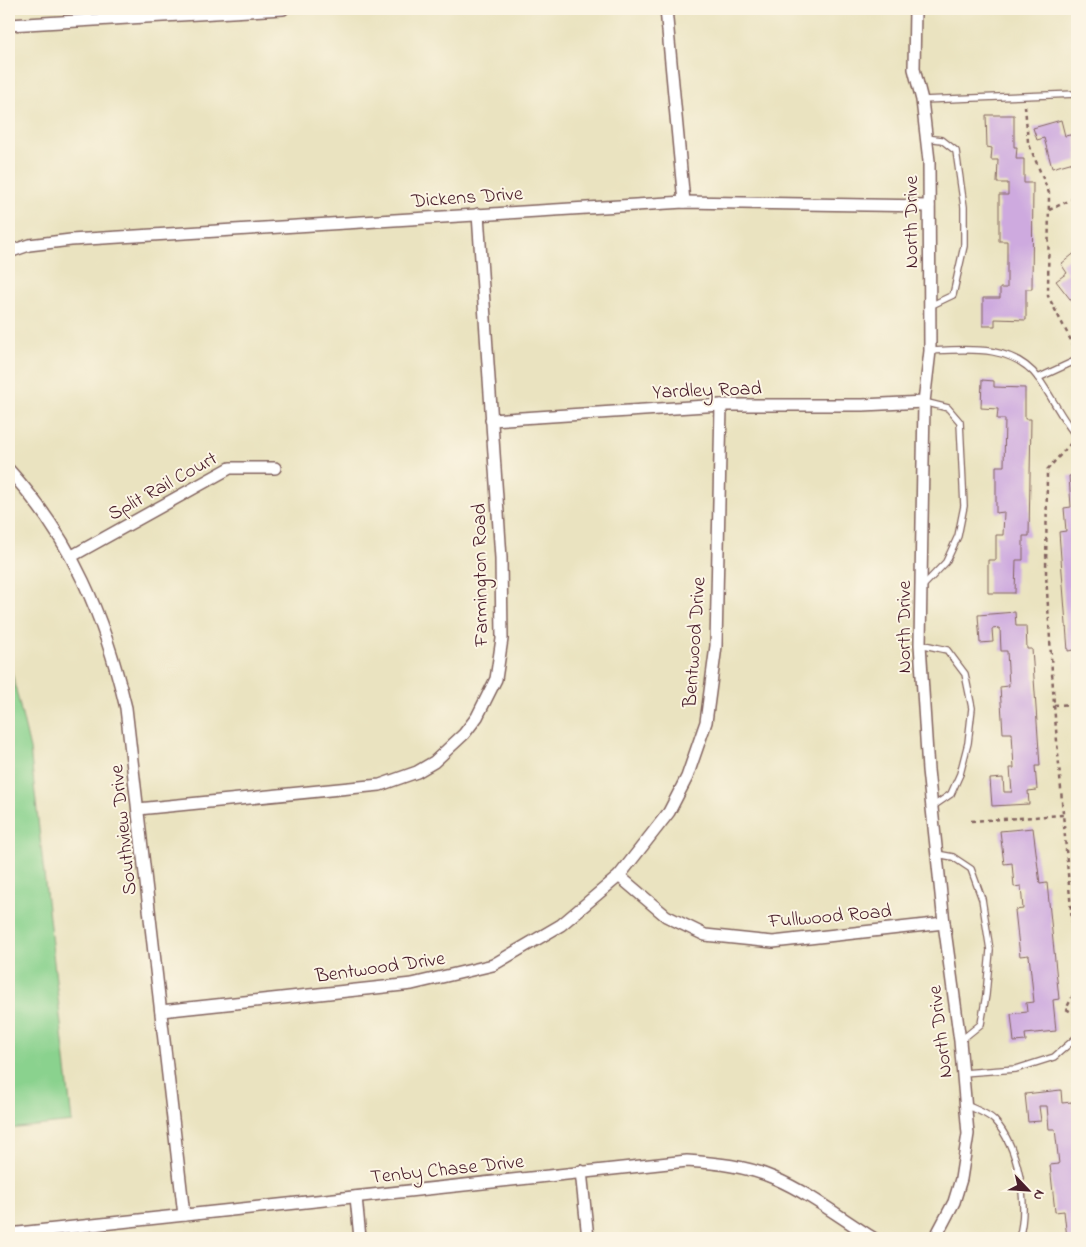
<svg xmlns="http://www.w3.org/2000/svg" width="1086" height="1247" viewBox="0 0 1086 1247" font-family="'Indie Flower',sans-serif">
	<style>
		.green { fill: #8ad28e; stroke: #6a785c }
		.building { fill: #ceaadf }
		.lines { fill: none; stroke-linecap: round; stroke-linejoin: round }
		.lane-casing { stroke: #82645f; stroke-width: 8 }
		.street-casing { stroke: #82645f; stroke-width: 14 }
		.path { stroke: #82645f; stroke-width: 2.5; stroke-dasharray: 4 4; stroke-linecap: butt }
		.lane { stroke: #fff; stroke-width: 5.5 }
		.street { stroke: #fff; stroke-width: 11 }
		.labels { text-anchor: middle; stroke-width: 4; stroke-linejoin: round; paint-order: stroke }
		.street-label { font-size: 20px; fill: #4a1f2b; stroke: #fcf5e5 }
	</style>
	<rect width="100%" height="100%" fill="#fcf5e5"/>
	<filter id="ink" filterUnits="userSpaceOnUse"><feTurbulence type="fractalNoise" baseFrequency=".02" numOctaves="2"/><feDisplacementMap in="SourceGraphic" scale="10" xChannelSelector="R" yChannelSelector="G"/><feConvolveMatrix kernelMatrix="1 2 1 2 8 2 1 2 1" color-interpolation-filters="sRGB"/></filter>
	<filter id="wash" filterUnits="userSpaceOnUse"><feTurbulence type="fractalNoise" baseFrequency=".0096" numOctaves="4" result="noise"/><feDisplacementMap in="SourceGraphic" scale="20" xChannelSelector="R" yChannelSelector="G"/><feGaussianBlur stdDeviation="1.12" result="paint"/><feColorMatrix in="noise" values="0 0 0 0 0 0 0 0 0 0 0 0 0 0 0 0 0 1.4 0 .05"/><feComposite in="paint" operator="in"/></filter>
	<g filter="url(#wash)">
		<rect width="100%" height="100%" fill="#eae3c0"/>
		<path class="green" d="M9,660L30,749L72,1122L9,1129Z"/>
		<g id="blocks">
			<g class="building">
				<path d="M986,115H1014V147H1017L1016,159H1024V183H1033L1032,289H1026V320L995,319V326H983V298H1000V288H1007V241H999V195H1008V183H997L998,160H991L992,148L987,147Z"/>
				<path d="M1061,120L1065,136L1075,134L1077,161L1052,168L1044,138L1037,140L1033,128Z"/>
				<path d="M1077,251V308L1056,281L1067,273L1061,264Z"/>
				<path d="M982,380L994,381V387L1025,388V419H1031L1029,536H1023V560H1016L1015,593H988V560H996V535H1003L1004,512L996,513V466H1004L1005,419H997L998,409L981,408Z"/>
				<path d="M1077,475V674H1076L1074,650L1068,651L1059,532L1066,531L1064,508L1071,507L1069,476Z"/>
				<path d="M1015,612L1016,626H1026L1027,649H1032L1040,766H1035L1037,790L1028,791L1029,804L992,806L990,779L1003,778L1004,792H1012L1010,768H1014L1012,733H1003L1000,687L1009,686L1007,651H1001L1000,628L992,629L993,642L980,643L978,615Z"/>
				<path d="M1033,828L1040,884L1047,883L1059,999L1053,1000L1056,1031L1025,1034L1026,1041L1014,1042L1011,1014L1027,1012L1026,1003L1034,1002L1029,955L1020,956L1015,910L1023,909L1021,886L1014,887L1012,863L1004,864L1000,831Z"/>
				<path d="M1061,1090L1062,1103L1072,1102L1075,1126H1077V1238H1067L1064,1211L1055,1212L1050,1165L1059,1164L1055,1129H1049L1047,1106H1039L1041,1121L1028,1122L1025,1094Z"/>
			</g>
		</g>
	</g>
	<g filter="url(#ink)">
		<use href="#blocks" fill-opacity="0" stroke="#82645f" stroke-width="1"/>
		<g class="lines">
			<defs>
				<g id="lane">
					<path d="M922,100L1077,94"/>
					<path d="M926,138L942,140L956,151L964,207V246L953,295L930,306"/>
					<path d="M930,351C967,349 1014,344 1039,379C1053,399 1062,419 1077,437"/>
					<path d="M1038,378L1077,360"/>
					<path d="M923,586L946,562L958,536L964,506L960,422L948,408L924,402"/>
					<path d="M920,644L947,650L965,674L972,708L968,743L960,774L951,794L932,807"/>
					<path d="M937,854L953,857L971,869L982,899L990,950L986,995L981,1024L960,1041"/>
					<path d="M963,1073L1016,1069L1054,1057L1077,1037"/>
					<path d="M966,1105C974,1109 987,1113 994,1120C1019,1147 1029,1204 1019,1238"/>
				</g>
				<g id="street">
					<path d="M666,9L684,202"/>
					<path d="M915,9L914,69L922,100L929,161L930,351L924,402L920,644L928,770L944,923L960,1041L968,1134L961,1179L954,1202L935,1238"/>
					<path d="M9,25L283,9"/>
					<path d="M9,252L29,245L71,240L684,202L929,206"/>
					<path d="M491,420L721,405H863L924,402"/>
					<path d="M9,470C73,541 104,616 126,708L184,1215"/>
					<path d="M72,556L230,468H275"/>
					<path d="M138,809L380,785L417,772L434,762L464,734L477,717L496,679L502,639L501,558L478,214"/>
					<path d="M619,876L666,916L705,935L773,942L944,923"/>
					<path d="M161,1011L412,984L493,965L561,925L619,876L669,812L687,777L706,722L716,646L721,405"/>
					<path d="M581,1171L588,1238"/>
					<path d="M356,1197L360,1238"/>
					<path d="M9,1234L687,1161C716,1163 747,1166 774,1178C809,1193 841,1218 873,1238"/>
				</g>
			</defs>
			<use href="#lane" class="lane-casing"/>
			<use href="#street" class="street-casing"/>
			<g class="path">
				<path d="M1025,106L1028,142L1049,193L1048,296L1077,352"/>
				<path d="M1049,210L1077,197"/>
				<path d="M1071,443L1047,470L1046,574L1054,705L1077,982"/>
				<path d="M1054,705L1077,704"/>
				<path d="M971,821L1064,815"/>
				<path d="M1077,988L1066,1009L1077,1015"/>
				<path d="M9,1090L12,1082"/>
			</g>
			<use href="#lane" class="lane"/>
			<use href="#street" class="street"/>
		</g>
	</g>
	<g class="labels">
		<g class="street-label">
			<text transform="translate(467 196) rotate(-4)" y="7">Dickens Drive</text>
			<text transform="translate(910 222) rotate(-90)" y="7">North Drive</text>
			<text transform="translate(707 389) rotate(-2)" y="7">Yardley Road</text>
			<text transform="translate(162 485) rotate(-29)" y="7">Split Rail Court</text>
			<text transform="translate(479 575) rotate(-91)" y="7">Farmington Road</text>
			<text transform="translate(903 627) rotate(-90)" y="7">North Drive</text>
			<text transform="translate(693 642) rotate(-86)" y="7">Bentwood Drive</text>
			<text transform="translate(122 830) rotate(-96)" y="7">Southview Drive</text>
			<text transform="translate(830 915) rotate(-5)" y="7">Fullwood Road</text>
			<text transform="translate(380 966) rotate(-8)" y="7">Bentwood Drive</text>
			<text transform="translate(939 1032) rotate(-97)" y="7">North Drive</text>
			<text transform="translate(447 1168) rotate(-6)" y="7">Tenby Chase Drive</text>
		</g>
	</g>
	<rect width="1086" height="1247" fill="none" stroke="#fcf5e5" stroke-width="30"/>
	<g transform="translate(1028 1190) rotate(115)" stroke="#fcf5e5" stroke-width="4" paint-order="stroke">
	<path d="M0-4L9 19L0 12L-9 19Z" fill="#4a1f2b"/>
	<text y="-8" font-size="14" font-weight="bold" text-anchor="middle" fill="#4a1f2b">N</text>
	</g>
</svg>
